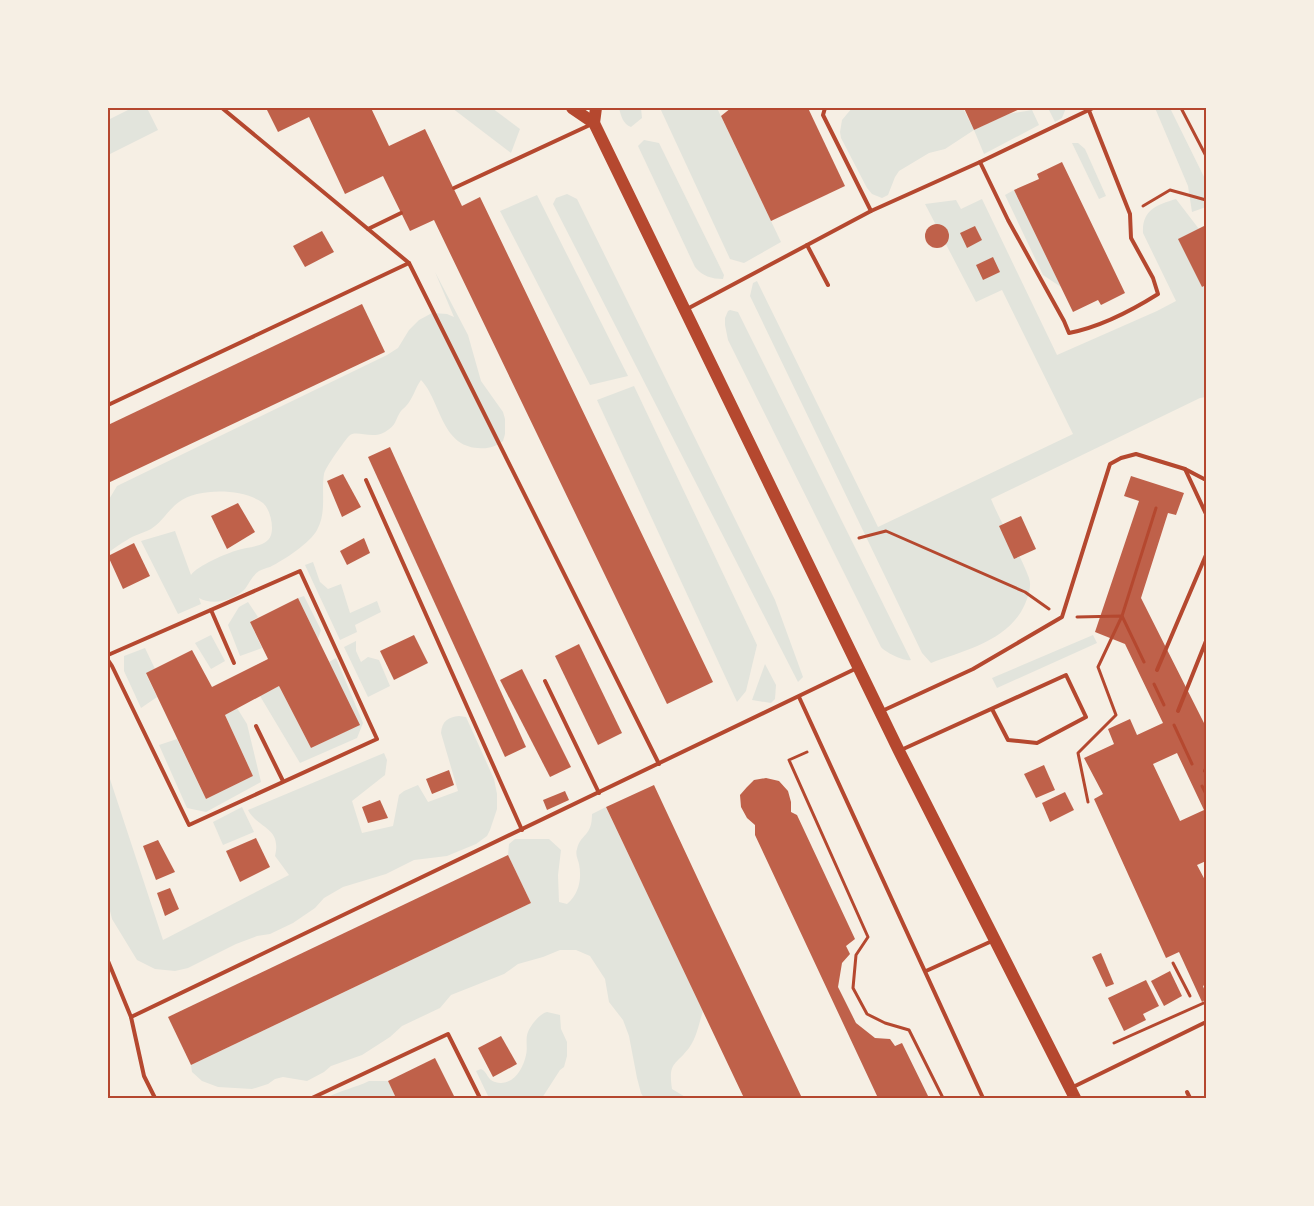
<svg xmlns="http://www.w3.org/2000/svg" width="1314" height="1206" viewBox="0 0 1314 1206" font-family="Rubik,sans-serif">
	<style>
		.green { fill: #e2e4dc }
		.building { fill: #bf614a; fill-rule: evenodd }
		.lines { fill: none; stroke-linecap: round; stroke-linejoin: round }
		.path { stroke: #b5482f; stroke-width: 3 }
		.service { stroke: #b5482f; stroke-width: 4 }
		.primary { stroke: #b5482f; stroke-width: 12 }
		.neatline { fill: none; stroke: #b5482f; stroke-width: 2 }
	</style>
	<rect width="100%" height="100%" fill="#f6efe4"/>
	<g class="green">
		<path d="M132,108H147L158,130L108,155V120Z"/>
		<path d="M452,108H492L520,129L511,153Z"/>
		<path d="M619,108H641L642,118L631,127C623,124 621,116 619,108Z"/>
		<path d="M660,108H717L781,242L744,263L730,259Z"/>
		<path d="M852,108H963L974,130L1008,114L1032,110L1039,125L984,154L974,130L945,149L929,153L899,171L895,177L888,195L882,198L872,194L867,188L841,138L840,132L842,120Z"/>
		<path d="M1048,108H1066L1062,118L1055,122Z"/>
		<path d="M1155,108H1170L1206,181V207L1192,212L1188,186Z"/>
		<path d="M644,140L659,143L724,275L723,279C712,279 702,276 695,267L638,146Z"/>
		<path d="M1072,143H1078L1085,149L1106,196L1099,199Z"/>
		<path d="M1014,190L1061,287L1043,275L1005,195Z"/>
		<path d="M567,194L577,199L775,600L803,677L798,682L553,204L556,198Z"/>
		<path d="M537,195L628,376L590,385L500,211Z"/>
		<path d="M982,199L1057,355L1157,311L1176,301L1143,233C1142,210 1156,205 1176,199L1199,229L1179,239L1202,287L1206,285V397L1200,398L991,499C1002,526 1019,551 1029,578C1032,586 1028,597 1025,604C1009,641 965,650 931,663L922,653L750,296L753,283L757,281L878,527L1073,434L1002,290L976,302L925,204L956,200L961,209Z"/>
		<path d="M435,272L468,335L481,381L503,412L505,419V434L503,441C495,447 488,449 478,448C441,446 441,401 421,380C415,388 413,399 406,406C405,408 402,409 401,411C394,421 398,424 385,432C371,440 356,429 349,436C345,440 325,468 324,474C321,492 327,512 317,530C310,543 284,560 270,567C266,568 263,569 259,571C253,575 249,583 245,589C234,600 213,606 199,598L201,604L178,614L141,541L175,531L191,575C197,566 227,553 238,550C248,547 267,547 271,535C274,526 270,509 263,503C243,488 198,488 179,502C168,510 162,522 151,529C143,533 134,535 127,540C120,544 114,548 108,553V501L117,486L387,355L398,348L409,330L419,320L432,313L447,314L454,317Z"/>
		<path d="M730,310L738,312L911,660C904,662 885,652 881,647L728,340L725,325V318L728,311Z"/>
		<path d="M634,386L757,645L746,691L737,702L597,400Z"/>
		<path d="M313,562L320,582L328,589L341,584L350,613L377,601L381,612L355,625L357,632L340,640L305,565Z"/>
		<path d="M304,596L321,630L318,639L298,598Z"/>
		<path d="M248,602L258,617L250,622L262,648L240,656L228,625L239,607Z"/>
		<path d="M211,635L225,661L211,669L195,643Z"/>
		<path d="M1093,635L1097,643L997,688L992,678Z"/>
		<path d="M356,641V651L361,662L368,657L379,660L390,686L368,697L344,647Z"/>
		<path d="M145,648L155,669L146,674L157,697L141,708L124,671V656Z"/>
		<path d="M336,658L363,723L357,738L300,763L260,696L279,686L311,748L359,725L329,662Z"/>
		<path d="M765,664L776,685L775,699L771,703L752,700Z"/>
		<path d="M237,708L247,724L261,782L206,812L187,808L159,745L177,739L206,799L253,776L225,715Z"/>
		<path d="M459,716L466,717L494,779L497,794V809L490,830L487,836L476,844L447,856L414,860L386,874L343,887L324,898L315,908L293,923L270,934L257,936L236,944L188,968L175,971L155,969L137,960L112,919L109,907L108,773L163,940L289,875L275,856C282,827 258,829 248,810L384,753L387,760L385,775L352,801L362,833L393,826L399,795L404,791L418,785L428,802L458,791L441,733C442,721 448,717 459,716Z"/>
		<path d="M242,807L254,832L223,845L213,822Z"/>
		<path d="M606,807L703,1011C699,1023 697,1037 689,1048C675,1066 668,1062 672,1089L687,1098H644L641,1093L637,1078L629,1036L623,1020L609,1002L605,979L590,956L576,950H560L543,957L518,964L504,974L451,995L440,1008L402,1026L390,1037L362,1055L331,1066L324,1072L307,1081L283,1077L275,1079L268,1084L252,1089L218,1087L202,1081L192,1072L191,1065L531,903L508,855L509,844L515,839H549L561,850L558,875L559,902L567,904C579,894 582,879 579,864C578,859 575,855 577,849C581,833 592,837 592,814Z"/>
		<path d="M547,1012L560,1015L561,1029L567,1042V1056L564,1067L560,1070L542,1098H489L476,1071L481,1069C488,1072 487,1080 495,1082C512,1087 523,1070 526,1055C528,1048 525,1039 528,1032C531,1025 539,1014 547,1012Z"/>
		<path d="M369,1081H388L396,1098H327C340,1090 355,1088 369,1081Z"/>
	</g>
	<g class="building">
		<path d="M266,108H371L389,146L425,129L462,206L480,197L713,682L667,704L434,220L410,231L383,176L345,194L309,117L278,132Z"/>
		<path d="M731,108H808L845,186L771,221L721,116Z"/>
		<path d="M964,108H1022L974,130Z"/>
		<path d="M1062,162L1125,293L1101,305L1098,300L1073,312L1014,190L1039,179L1037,174Z"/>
		<circle cx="937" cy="236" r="12"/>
		<path d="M1206,225V285L1202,287L1178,239Z"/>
		<path d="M975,226L982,240L967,248L960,233Z"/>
		<path d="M322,231L334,252L305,267L293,246Z"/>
		<path d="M993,257L1000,272L983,280L976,265Z"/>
		<path d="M362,304L385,352L108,483V425Z"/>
		<path d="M390,447L526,747L505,757L368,457Z"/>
		<path d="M343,474L361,507L342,517L327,481Z"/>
		<path d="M1131,476L1184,493L1176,515L1168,513L1141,598L1206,727V861L1197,865L1206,882V984L1203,986L1206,994V999L1202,1002L1179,952L1166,958L1094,799L1103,794L1084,758L1114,744L1108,729L1130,719L1137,735L1163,723L1125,644L1095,632L1139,501L1124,496ZM1177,753L1204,810L1180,821L1153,764Z"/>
		<path d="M238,503L255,532L227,549L211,516Z"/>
		<path d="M1021,516L1036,549L1014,559L999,526Z"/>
		<path d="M364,538L370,553L347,565L340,551Z"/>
		<path d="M134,543L150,576L123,589L108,556Z"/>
		<path d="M298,598L360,725L311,748L279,686L225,715L253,776L206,799L146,673L192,650L212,687L268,659L250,622Z"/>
		<path d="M414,635L428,663L394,680L380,651Z"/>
		<path d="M579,644L622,733L598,745L555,656Z"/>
		<path d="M522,669L571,767L550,777L500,680Z"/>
		<path d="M1044,765L1055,790L1036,798L1024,774Z"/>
		<path d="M449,770L454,785L432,794L426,779Z"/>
		<path d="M766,778L779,781L788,791L791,802V812L797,815L855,939L846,946L850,954L842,963L838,987L856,1023L875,1038L890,1039L895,1046L902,1043L929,1098H878L755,835V825L747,818L741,807L740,795L747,787L754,780Z"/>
		<path d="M654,785L711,907L802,1098H744L606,807Z"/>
		<path d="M565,791L569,800L547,810L543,800Z"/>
		<path d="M1065,792L1074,810L1050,822L1042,803Z"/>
		<path d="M380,800L388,818L368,823L362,807Z"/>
		<path d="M256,838L270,867L240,882L226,851Z"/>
		<path d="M158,840L175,872L156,880L143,846Z"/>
		<path d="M508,855L531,903L191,1065L168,1017Z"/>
		<path d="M170,888L179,909L165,916L157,893Z"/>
		<path d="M1101,953L1114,984L1106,987L1092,957Z"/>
		<path d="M1170,971L1182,996L1164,1006L1151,981Z"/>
		<path d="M1146,980L1159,1006L1143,1014L1146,1020L1124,1031L1108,998Z"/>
		<path d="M501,1036L517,1064L493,1077L478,1048Z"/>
		<path d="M435,1058L455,1098H396L388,1081Z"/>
	</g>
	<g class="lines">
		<g class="path">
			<path d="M1181,108L1206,156"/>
			<path d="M1143,206L1170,190L1206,200"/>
			<path d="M859,538L886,531L1025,592L1049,609"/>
			<path d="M1077,617L1122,616L1098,667L1116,715L1078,753L1088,802"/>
			<path d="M1144,662L1122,616L1156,508"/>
			<path d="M1154,684L1164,705"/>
			<path d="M1174,725L1192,764"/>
			<path d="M807,752L789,760L868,937L856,955L853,988L867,1014L885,1023L909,1030L943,1098"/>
			<path d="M1202,786L1206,794"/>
			<path d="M1173,963L1190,996"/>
			<path d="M1114,1043L1206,1002"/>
		</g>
		<g class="service">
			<path d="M222,108L409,263L659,764"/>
			<path d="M825,108L823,115L871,211"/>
			<path d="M980,162L1008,220L1064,321L1069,333C1100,327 1131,311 1158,294L1153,278L1131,238L1130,214L1088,108"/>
			<path d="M454,188L592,124"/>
			<path d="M368,229L401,213"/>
			<path d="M807,245L828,285"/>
			<path d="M687,309L871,211L980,162L1093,108"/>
			<path d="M108,405L409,263"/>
			<path d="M1185,469L1206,514"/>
			<path d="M366,480L522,830"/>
			<path d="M211,610L234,663"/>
			<path d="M108,655L300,571L377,739L189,825L112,666L108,660"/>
			<path d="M1157,670L1206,555"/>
			<path d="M545,681L599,793"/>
			<path d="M799,697L983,1098"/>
			<path d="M882,711L973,669L1062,617L1110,464L1121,458L1136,454L1185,469L1206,480"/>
			<path d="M1178,711L1206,641"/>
			<path d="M256,726L283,781"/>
			<path d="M901,750C956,725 1011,700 1066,675L1086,717L1037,743L1008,740L992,709"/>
			<path d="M1205,771L1206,769"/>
			<path d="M108,961L131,1017L144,1076L155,1098"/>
			<path d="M926,971L992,941"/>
			<path d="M131,1017L857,668"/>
			<path d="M1071,1088L1206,1022"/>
			<path d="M1187,1092L1190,1098"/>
			<path d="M312,1098L448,1034L480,1098"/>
		</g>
		<g class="primary">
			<path d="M572,108L594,123L899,751L1075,1098"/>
			<path d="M594,123L596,108"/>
		</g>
	</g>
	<rect width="1314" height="1206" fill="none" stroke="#f6efe4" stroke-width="218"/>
	<rect x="109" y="109" width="1096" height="988" class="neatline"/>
</svg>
